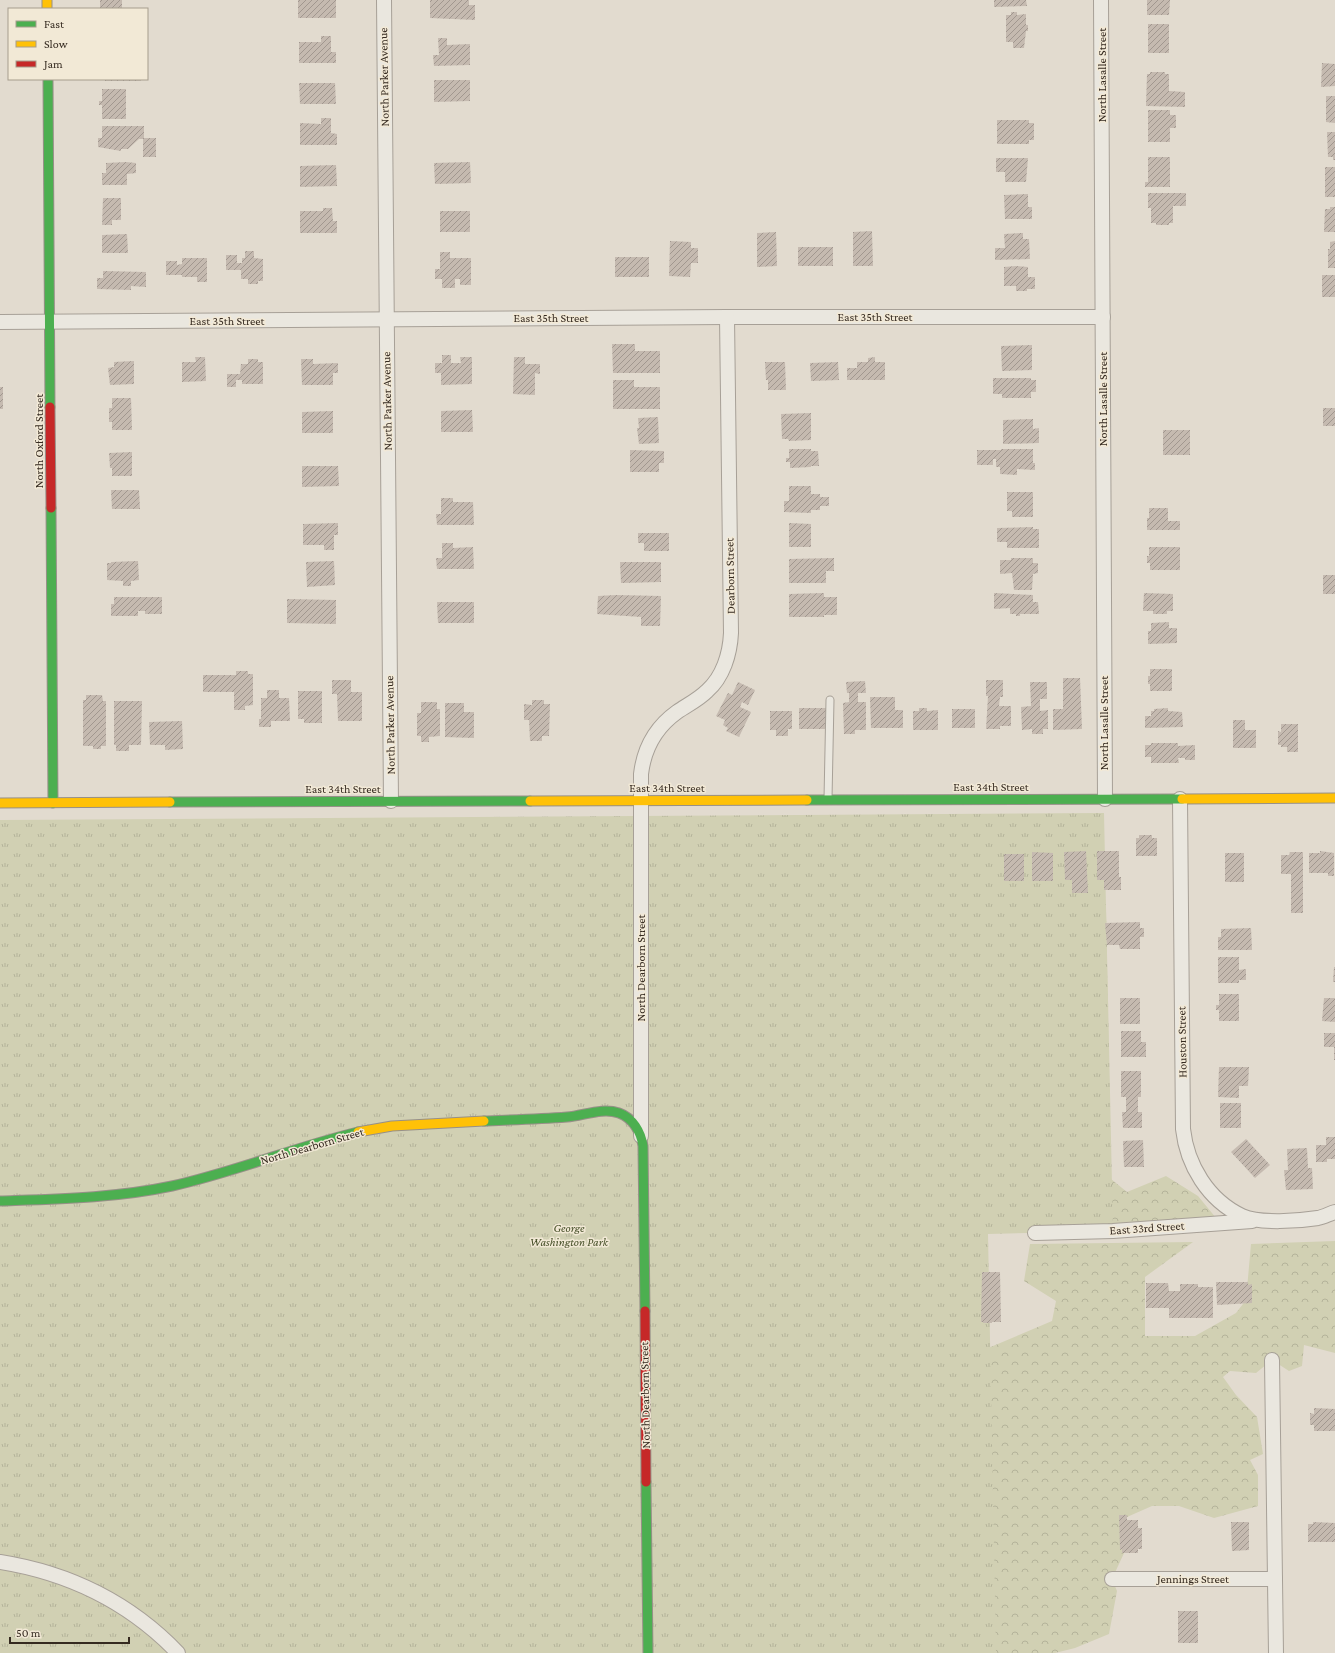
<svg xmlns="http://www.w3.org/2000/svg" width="1335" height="1653" viewBox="0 0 1335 1653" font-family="'Crimson Pro',serif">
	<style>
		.forest { fill: url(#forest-crowns) }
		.park { fill: url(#park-tufts) }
		.building { fill: url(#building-hatch) }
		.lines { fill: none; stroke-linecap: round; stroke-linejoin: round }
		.lane-casing { stroke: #a7a097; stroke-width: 9 }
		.street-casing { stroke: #a7a097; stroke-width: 16 }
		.fast-casing { stroke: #979088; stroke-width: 11 }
		.slow-casing { stroke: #979088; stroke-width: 11 }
		.jam-casing { stroke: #979088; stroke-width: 11 }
		.lane { stroke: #eae7df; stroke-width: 7 }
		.street { stroke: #eae7df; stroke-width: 14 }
		.fast { stroke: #4caf50; stroke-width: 9 }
		.slow { stroke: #ffc107; stroke-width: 9 }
		.jam { stroke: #c62828; stroke-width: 9 }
		.labels { text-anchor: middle; stroke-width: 3; stroke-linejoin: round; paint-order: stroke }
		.street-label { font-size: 12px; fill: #352a20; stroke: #f2e9d6 }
		.park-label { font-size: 12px; font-style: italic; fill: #475029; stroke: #f2e9d6 }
	</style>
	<defs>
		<pattern id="forest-crowns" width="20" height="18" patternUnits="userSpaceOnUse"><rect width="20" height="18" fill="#d1d0b3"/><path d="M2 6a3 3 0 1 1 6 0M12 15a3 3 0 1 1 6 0" fill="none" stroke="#b4b39a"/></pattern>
		<pattern id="park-tufts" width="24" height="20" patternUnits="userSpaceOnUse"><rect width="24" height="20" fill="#d1d0b3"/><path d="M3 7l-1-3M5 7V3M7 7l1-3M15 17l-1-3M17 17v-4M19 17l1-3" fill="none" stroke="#b4b39a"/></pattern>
		<pattern id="building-hatch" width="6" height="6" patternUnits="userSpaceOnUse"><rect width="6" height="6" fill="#c5bab0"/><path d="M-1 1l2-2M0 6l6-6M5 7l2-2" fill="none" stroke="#a1978f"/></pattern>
	</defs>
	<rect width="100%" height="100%" fill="#e2dbcf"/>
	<path class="forest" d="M1106,910L1111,1179L1127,1192L1166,1176L1198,1196L1221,1224L983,1229L974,1354L1052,1321L1056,1301L1024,1281L1030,1244L1193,1242L1145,1277V1336H1195L1236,1313L1246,1300L1251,1244L1335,1241V1353L1304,1345L1302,1366L1289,1371L1272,1360L1256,1373L1230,1371L1223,1377L1236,1395L1257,1417L1263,1454L1250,1460L1258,1475V1506L1214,1518L1179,1506H1152L1127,1517L1125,1551L1112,1579L1117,1591L1109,1634L1075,1648L1055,1653H935L650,919Z"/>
	<path class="park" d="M1104,813L1113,1231L988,1234L996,1653H0V820Z"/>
	<g class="building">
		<rect x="100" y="0" width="22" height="9"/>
		<rect x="298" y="0" width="38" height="18"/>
		<path d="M430,0H469V5H475V20L430,18Z"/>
		<path d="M994,0H1026L1027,6L994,7Z"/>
		<path d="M1147,0H1170L1169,15H1147Z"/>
		<path d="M1011,12H1017V15L1026,14V25H1028V31H1026L1024,48H1013V42H1006V15H1011Z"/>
		<rect x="1148" y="24" width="21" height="29"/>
		<path d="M321,36H331V52H336V63H299V42H321Z"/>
		<path d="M438,38H447V45L470,44V65L434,66L433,55H439Z"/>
		<path d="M1322,63L1335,64V86L1321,87Z"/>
		<path d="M1150,72H1165V74H1169V91L1185,92V107L1146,106L1147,74H1150Z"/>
		<rect x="105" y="79" width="36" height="2"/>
		<path d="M434,80H470V101L434,102Z"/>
		<path d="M299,83H335L336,104H300Z"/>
		<path d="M102,89H126V119H102V105H99V101H102Z"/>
		<path d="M1326,96H1335V123L1326,122Z"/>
		<path d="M1148,110H1170V115H1176V128H1170V142H1148Z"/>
		<path d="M321,118H331V133L337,134V145H300V123L321,124Z"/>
		<path d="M997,120H1029V123H1034V140H1029V144H997Z"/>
		<path d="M102,126H144V138H156V157H143V139H139L128,149H121V151L98,147V138H102Z"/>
		<path d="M1327,132H1335V160H1333V157H1328Z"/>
		<path d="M1148,157H1170V187H1145V182H1148Z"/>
		<path d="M996,158H1028L1026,182H1005V172H996Z"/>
		<path d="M126,162L136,163V173L127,174V185H102V173H106V163Z"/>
		<path d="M470,162L471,183L435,184L434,163Z"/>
		<path d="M336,165L337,186L300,187V166Z"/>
		<rect x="1325" y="167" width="10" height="30"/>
		<path d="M1148,193H1186V206H1173V223H1169V225H1156V223H1151V208H1148Z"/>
		<path d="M1028,194V207H1032V219H1005L1004,195Z"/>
		<path d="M103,198H121V220H112V225H102Z"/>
		<path d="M1330,207H1335V232H1324L1325,209H1330Z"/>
		<path d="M323,208H332L333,221H337V233H300V211H323Z"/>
		<rect x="440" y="211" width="30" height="21"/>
		<path d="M872,231L873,266H853V232Z"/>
		<path d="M776,232L777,266L757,267V233Z"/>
		<path d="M1023,233V239H1029L1030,259L995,260V248H1005L1004,234Z"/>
		<path d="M127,234L128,253H102V235Z"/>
		<path d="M670,241L691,242V248H698V263H691L690,277L669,276Z"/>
		<path d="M1335,241V268H1328V249H1330V242Z"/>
		<rect x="798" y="247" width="35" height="19"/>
		<path d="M245,251H254V258L263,259V281H258V284H248V279H241V270H226V255H237V263H242V258H245Z"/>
		<path d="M440,252H450V258H471V285H460V279H455V288H442V279H435V269H440Z"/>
		<rect x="615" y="257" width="34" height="20"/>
		<path d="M182,258H207V282H197V277H182V275H166V261H177V265L182,264Z"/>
		<path d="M1016,266L1028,267V277H1035V289H1027V291H1016V286H1004V267Z"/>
		<path d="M103,271L146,272V287L131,286V290L97,289V278H103Z"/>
		<rect x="1322" y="275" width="13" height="22"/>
		<path d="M612,344H635V351H660V373H613Z"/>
		<path d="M1032,345V370L1002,371L1001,346Z"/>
		<path d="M442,355H451V363H461L460,357H472V384L441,385V373H435V363H442Z"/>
		<path d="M195,357H205L206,381L182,382V362H196Z"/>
		<path d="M514,357H525V364H540V374L535,373V395L513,394Z"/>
		<path d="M875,357V362H885V380H847V368H857V362H868V358Z"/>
		<path d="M248,359H258V362H263V384H242V380H236V387H227V374H240L241,364H248Z"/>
		<path d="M301,359H313V364L338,363V373H333V385H302Z"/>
		<path d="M134,361V384L110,385L108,368L114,367V362Z"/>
		<path d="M765,362H785L786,390H768V380H766Z"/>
		<path d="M838,362L839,380L811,381L810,363Z"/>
		<path d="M993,378H1031V380H1036V392H1031V398H1002V394H993Z"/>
		<path d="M613,380H634V387H660V409H613Z"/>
		<rect x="0" y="387" width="3" height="22"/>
		<path d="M112,398H131L132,430H112V422H109V408H112Z"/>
		<rect x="1323" y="408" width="12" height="18"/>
		<path d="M472,410L473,432H441V411Z"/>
		<path d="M333,411V433H302V412Z"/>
		<path d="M811,413V440L789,441L788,439H782L781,414Z"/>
		<path d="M658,417L659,443L639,444L637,428H639L638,418Z"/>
		<path d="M1033,419V429L1039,428V443L1003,444V420Z"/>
		<rect x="1163" y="430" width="27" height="25"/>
		<path d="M789,449H811V451H818L819,466H811V467L790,468V462H786V458H789Z"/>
		<path d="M1001,449H1033V463H1035V470L1017,469V475L1000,474V467H996V459H993V465H977V450H1001Z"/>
		<path d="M630,450L664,451V463H659V472H630Z"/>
		<path d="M132,452V476H112V468H110L109,453Z"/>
		<path d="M302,466H338L339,486L302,487Z"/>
		<path d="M789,486H811V494H820V497H829V506H820V510H811V513L784,512V501H789Z"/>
		<path d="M111,490H139L140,509H112Z"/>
		<path d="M1007,492H1033V517H1012V511H1007Z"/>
		<path d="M441,498H453V502H473L474,525H437L436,514H441Z"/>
		<path d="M1149,508H1168V521H1180V530H1147V518H1149Z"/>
		<path d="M338,523V535H334V550H324V545H303V524Z"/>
		<path d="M789,523L811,524V547H789Z"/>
		<path d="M1033,527V529H1039V548H1007V542H997V528Z"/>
		<path d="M638,533H669V551H644V543H638Z"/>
		<path d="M442,543H453V548L473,547L474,569H437L436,558H442Z"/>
		<path d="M1149,547H1180V570H1150V563H1147V556H1149Z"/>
		<path d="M834,558V571H826V583H789V559Z"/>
		<path d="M1011,558H1033V563H1038V573L1033,574L1032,590H1014L1012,573L1000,574V560H1011Z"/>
		<path d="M138,561L139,580L131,581V586H123V581L107,580V563H111V562Z"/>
		<path d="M334,561L335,585L307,587L306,562Z"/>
		<path d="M620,562H661V582L621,583Z"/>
		<rect x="1323" y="575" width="12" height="19"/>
		<path d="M824,593V597H837V615H824V617H789V594Z"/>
		<path d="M994,593L1033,595V602H1038L1039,614H1020V616H1016V614H1010V608L994,609Z"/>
		<path d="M1144,593L1173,594V611H1167V614H1153V611H1143Z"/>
		<path d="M616,595L661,596L660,626H641V617L597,614L598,596Z"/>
		<path d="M114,597H162V614H145V611H138V616H111V604H114Z"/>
		<path d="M287,599L336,600V624L287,623Z"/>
		<path d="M437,602H474V623H438Z"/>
		<path d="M1169,622V628H1177V643L1148,644V631H1151V623Z"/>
		<path d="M1150,669H1172V691H1150V684H1148V676H1150Z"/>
		<path d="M236,671H248V674H253V705L245,706V710H234V692H203V675H236Z"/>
		<path d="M1063,678H1080L1082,729L1053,730V709H1063Z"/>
		<path d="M332,680H351V692H362V721H338L337,694H332Z"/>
		<path d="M986,680H1003V697H1000L999,706H1011V726H1000V729H986L988,696H986Z"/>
		<path d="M865,681L866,693H858V702H866V730H855V734H844L843,703L849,702V693H847L846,682Z"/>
		<path d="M738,682L755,690L748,705L742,702L740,707L751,712L739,737L726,731L728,728L723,725L725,720L716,716L728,693L732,695Z"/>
		<path d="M1030,682H1047V699H1040V711L1048,710V729H1043V734H1032V729L1022,730L1021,707L1031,706Z"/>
		<path d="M267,690H279V698H289L290,721H271V727H259V719H261V698H267Z"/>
		<path d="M298,691H322V723H304V719H298Z"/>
		<path d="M86,695H102L103,701H106V746H101V749H93V746H83V700H86Z"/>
		<path d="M870,697H895V710H903V728H871Z"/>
		<path d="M532,700H544V704H550L549,736H542V741H530L529,720H524V704L532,705Z"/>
		<path d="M114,701H142L141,745H129V751H116V745H114Z"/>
		<path d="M421,702H437V709H440V736L429,737V742H421V736H417V713H421Z"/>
		<path d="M445,703H464V712H474V738L445,737Z"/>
		<rect x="799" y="708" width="27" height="21"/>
		<path d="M919,708H927V711L938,710V730H913V711H919Z"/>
		<path d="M1168,708V711L1182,712L1183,727L1145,728V716H1151V711H1154V709Z"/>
		<rect x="952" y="709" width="23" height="19"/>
		<path d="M770,711H792V729H788V736H776V730H770Z"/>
		<path d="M1233,720H1245V730H1256V748H1233Z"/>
		<path d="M182,721L183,749L165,750V745H150L149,722Z"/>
		<path d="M1281,724H1298V752H1287V747H1281V745H1278V731L1281,732Z"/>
		<path d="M1151,743H1178V746L1195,745V760H1185V758H1178L1179,763H1151V757H1145V745H1151Z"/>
		<path d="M1139,835H1152V838H1157V856H1136V838H1139Z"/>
		<path d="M1086,851L1088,893H1072V880H1065L1064,852Z"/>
		<path d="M1097,851H1119V877H1121V890H1104V880H1097Z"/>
		<path d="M1320,851L1334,853V876H1328V873H1309V853H1320Z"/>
		<path d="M1032,852L1053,853V881H1032Z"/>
		<path d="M1290,852H1303V913H1291V874H1281V855H1289Z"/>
		<rect x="1225" y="853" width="19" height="29"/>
		<rect x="1004" y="854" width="20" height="27"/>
		<path d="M1140,922V928H1144V937H1140V949H1120L1119,945H1107L1105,923Z"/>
		<path d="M1251,928L1252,950H1218V937H1221V929Z"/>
		<path d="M1218,957H1239V970L1246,969V980H1239V983H1218Z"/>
		<path d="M1334,967H1335V982H1333Z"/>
		<path d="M1219,994H1239V1021H1219V1010H1216V1005H1219Z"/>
		<rect x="1120" y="998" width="20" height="26"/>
		<path d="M1324,998H1335V1022L1322,1021Z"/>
		<path d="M1121,1031H1141V1042H1146V1057H1121Z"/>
		<path d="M1324,1033H1335V1060H1334V1047H1324Z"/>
		<path d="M1219,1067H1249L1248,1086H1239V1098L1218,1097Z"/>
		<path d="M1121,1071H1141V1097H1138V1112H1142V1128H1123L1122,1112H1126V1097H1121Z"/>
		<rect x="1220" y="1103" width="21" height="25"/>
		<path d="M1326,1137H1335V1159H1327V1162H1316V1145H1326Z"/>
		<path d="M1246,1139L1270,1165L1255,1178L1231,1152Z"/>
		<path d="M1143,1140L1144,1167H1124L1123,1141Z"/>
		<path d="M1307,1148L1308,1168H1312L1313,1189L1286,1190L1284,1170H1288L1287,1149Z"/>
		<path d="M982,1272H1000L1001,1322H992V1323H983V1322H981Z"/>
		<path d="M1216,1282H1248V1285L1252,1284V1303L1217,1305Z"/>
		<path d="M1146,1283H1168L1169,1291H1180V1284H1198V1287H1213V1318H1169V1308H1146Z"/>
		<path d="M1314,1408L1335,1409V1431H1314V1425H1310V1413L1314,1414Z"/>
		<path d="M1119,1515H1127V1520H1138V1528H1142V1549H1138V1553H1122V1549L1120,1550Z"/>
		<path d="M1231,1522H1249V1550L1232,1551Z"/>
		<path d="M1313,1522L1335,1523V1542H1308V1524H1313Z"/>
		<rect x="1178" y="1611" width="20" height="32"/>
	</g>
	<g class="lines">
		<defs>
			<path id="lane" d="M828,799L830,700"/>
			<g id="street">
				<path d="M384,0L391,801"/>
				<path d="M1101,0L1105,799"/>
				<path d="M0,322L727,317H1103"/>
				<path d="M1180,799L1183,1129C1187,1165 1208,1200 1242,1216C1260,1224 1299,1221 1318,1218C1323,1217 1329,1214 1335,1212"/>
				<path d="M641,1136V774C644,749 656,727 677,712C687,705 698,700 707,691C723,677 730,654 731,633L727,317"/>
				<path d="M1035,1233L1113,1231L1252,1221"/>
				<path d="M1272,1360L1276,1653"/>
				<path d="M0,1562C69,1573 129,1602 178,1653"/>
				<path d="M1112,1579H1275"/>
			</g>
			<g id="fast">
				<path d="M48,79L50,407"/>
				<path d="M51,508L53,803"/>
				<path d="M807,800L1182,799"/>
				<path d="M170,802L530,801"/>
				<path d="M484,1121C511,1120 539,1119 567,1117C583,1116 602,1107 619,1113C633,1118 641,1132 643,1146L645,1311"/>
				<path d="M0,1201C57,1199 116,1198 172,1186C235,1172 295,1147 358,1132"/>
				<path d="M646,1482L648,1653"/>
			</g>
			<g id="slow">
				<path d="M47,0V9"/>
				<path d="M1182,799L1335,798"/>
				<path d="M530,801L807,800"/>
				<path d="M0,803L170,802"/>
				<path d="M358,1132L392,1126L484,1121"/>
			</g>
			<g id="jam">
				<path d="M50,407L51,508"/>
				<path d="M645,1311L646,1482"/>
			</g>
		</defs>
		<use href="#lane" class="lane-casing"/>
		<use href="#street" class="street-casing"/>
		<use href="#fast" class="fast-casing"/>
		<use href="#slow" class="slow-casing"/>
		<use href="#jam" class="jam-casing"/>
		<use href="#lane" class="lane"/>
		<use href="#street" class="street"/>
		<use href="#fast" class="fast"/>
		<use href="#slow" class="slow"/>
		<use href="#jam" class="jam"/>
	</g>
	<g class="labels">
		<g class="street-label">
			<text transform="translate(1102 75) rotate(-90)" y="4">North Lasalle Street</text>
			<text transform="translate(384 77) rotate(-91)" y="4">North Parker Avenue</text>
			<text x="875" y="321">East 35th Street</text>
			<text x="551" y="322">East 35th Street</text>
			<text x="227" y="325">East 35th Street</text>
			<text transform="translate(1103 399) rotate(-90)" y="4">North Lasalle Street</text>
			<text transform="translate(387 401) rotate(-91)" y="4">North Parker Avenue</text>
			<text transform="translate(39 441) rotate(-90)" y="4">North Oxford Street</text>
			<text transform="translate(730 576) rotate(-91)" y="4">Dearborn Street</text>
			<text transform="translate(1104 723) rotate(-90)" y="4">North Lasalle Street</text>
			<text transform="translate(390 725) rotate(-91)" y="4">North Parker Avenue</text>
			<text x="991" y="791">East 34th Street</text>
			<text x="667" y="792">East 34th Street</text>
			<text x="343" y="793">East 34th Street</text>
			<text transform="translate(641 968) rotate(-90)" y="4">North Dearborn Street</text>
			<text transform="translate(1182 1042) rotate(-91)" y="4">Houston Street</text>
			<text transform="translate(312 1146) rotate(-16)" y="4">North Dearborn Street</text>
			<text transform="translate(1147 1228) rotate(-4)" y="4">East 33rd Street</text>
			<text transform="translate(645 1395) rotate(-91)" y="4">North Dearborn Street</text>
			<text x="1193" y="1583">Jennings Street</text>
		</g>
		<g class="park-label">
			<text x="569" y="1232">George<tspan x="569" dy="14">Washington Park</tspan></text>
		</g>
	</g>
	<rect x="8" y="8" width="140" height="72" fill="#f2e9d6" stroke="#a69d8d"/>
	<rect x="16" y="21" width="20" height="6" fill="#4caf50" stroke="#a69d8d"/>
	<text x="44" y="28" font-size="12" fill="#352a20">Fast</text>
	<rect x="16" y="41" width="20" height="6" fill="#ffc107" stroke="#a69d8d"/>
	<text x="44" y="48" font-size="12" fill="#352a20">Slow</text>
	<rect x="16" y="61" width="20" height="6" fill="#c62828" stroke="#a69d8d"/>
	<text x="44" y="68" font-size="12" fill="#352a20">Jam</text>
	<path d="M10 1637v6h119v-6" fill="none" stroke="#352a20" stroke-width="2"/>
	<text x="16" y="1637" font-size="12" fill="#352a20" stroke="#f2e9d6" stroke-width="3" paint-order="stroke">50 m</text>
</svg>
